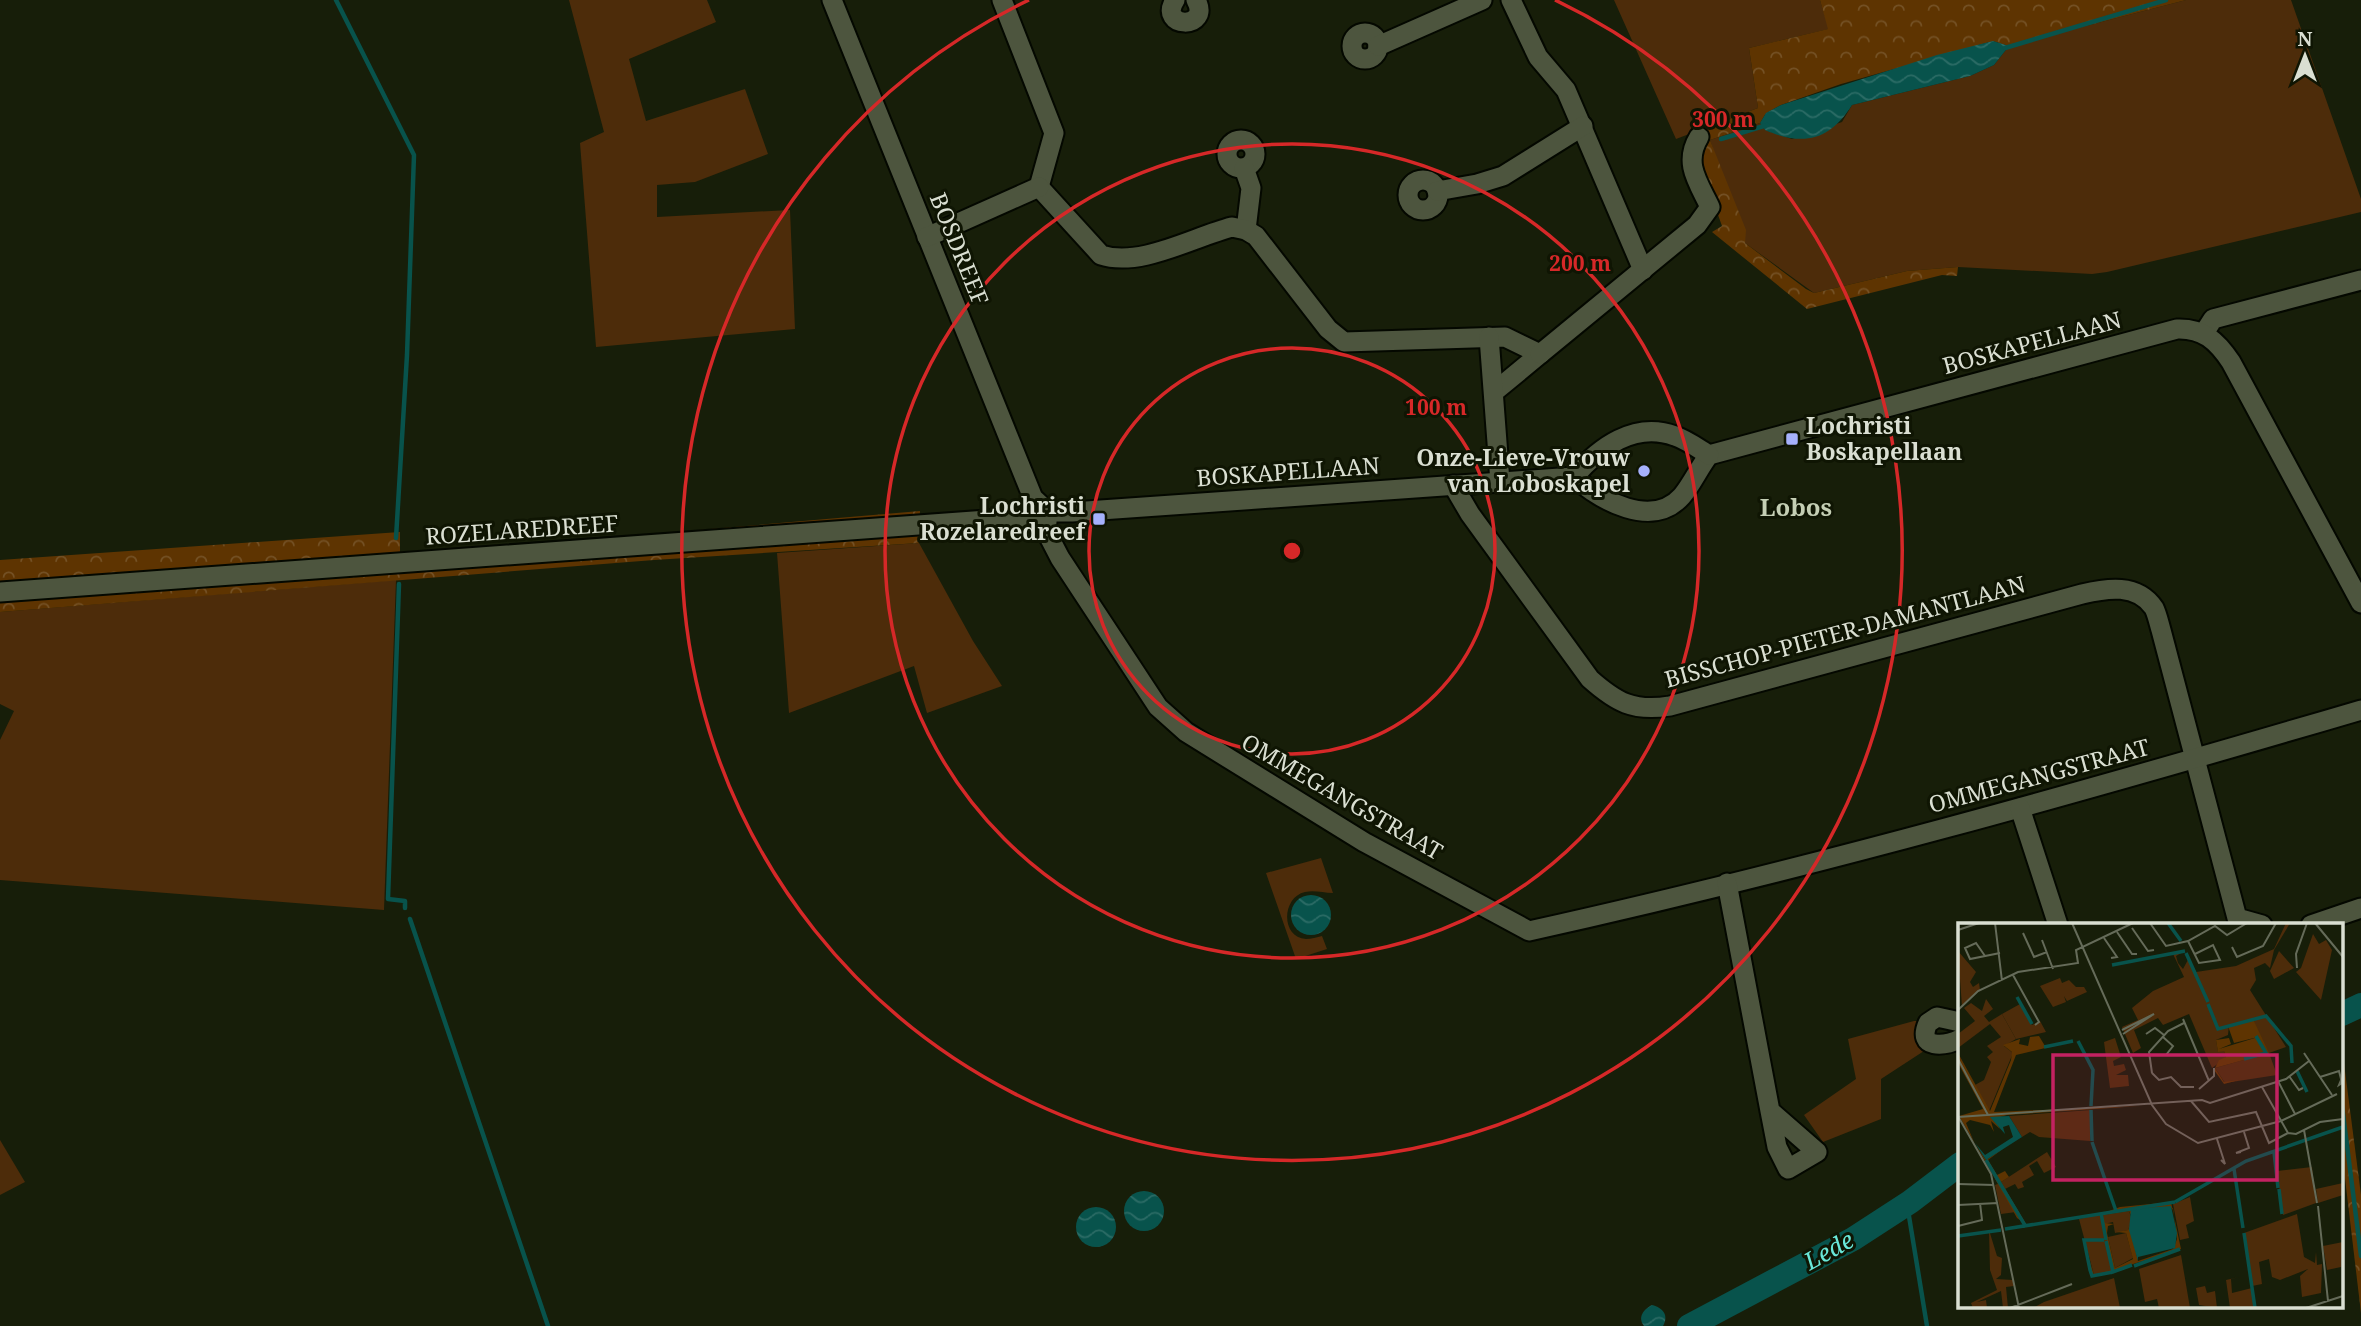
<svg xmlns="http://www.w3.org/2000/svg" width="2361" height="1326" viewBox="0 0 2361 1326" font-family="'Noto Serif',serif">
	<style>
		.green { fill: #4d2c0a }
		.forest { fill: url(#forest-crowns) }
		.water { fill: url(#water-waves) }
		.lines { fill: none; stroke-linecap: round; stroke-linejoin: round }
		.stream { stroke: #08534c; stroke-width: 4.5 }
		.river { stroke: #08534c; stroke-width: 24 }
		.minor-casing { stroke: #040800; stroke-width: 23 }
		.minor { stroke: #4d553e; stroke-width: 19 }
		.ring { fill: none; stroke: #d62828; stroke-width: 3.5 }
		.poi-dot { fill: #a6b1fc; stroke: #0f1503; stroke-width: 2.5 }
		.labels { text-anchor: middle; stroke-width: 6; stroke-linejoin: round; paint-order: stroke }
		.street-label { font-size: 23px; fill: #dadfd2; stroke: #0f1503 }
		.poi-label { font-size: 23px; font-weight: bold; fill: #dadfd2; stroke: #0f1503; text-anchor: end }
		.neighbourhood-label { font-size: 24px; font-weight: bold; fill: #c4ceb4; stroke: #0f1503 }
		.water-label { font-size: 24px; font-style: italic; fill: #69e7d8; stroke: #0f1503 }
		.inset-river { fill: none; stroke: #08534c; stroke-width: 3.5 }
		.inset-road { fill: none; stroke: #656b59; stroke-width: 2 }
		.view { fill: #c32261; fill-opacity: 0.15; stroke: #c32261; stroke-width: 3.5 }
		.inset-edge { fill: none; stroke: #dadfd2; stroke-width: 3.5 }
		.centre { fill: #d62828; stroke: #0f1503; stroke-width: 3.5 }
		.ring-label { font-size: 21px; text-anchor: middle; font-weight: bold; fill: #d62828; stroke: #0f1503; stroke-width: 6; stroke-linejoin: round; paint-order: stroke }
	</style>
	<defs>
		<pattern id="forest-crowns" width="20" height="18" patternUnits="userSpaceOnUse" patternTransform="scale(1.75)"><rect width="20" height="18" fill="#5e3401"/><path d="M2 6a3 3 0 1 1 6 0M12 15a3 3 0 1 1 6 0" fill="none" stroke="#745125"/></pattern>
		<pattern id="water-waves" width="16" height="10" patternUnits="userSpaceOnUse" patternTransform="scale(1.75)"><rect width="16" height="10" fill="#08534c"/><path d="M0 5q4-4 8 0t8 0" fill="none" stroke="#2b6b65"/></pattern>
	</defs>
	<rect width="100%" height="100%" fill="#171e09"/>
	<g class="green">
		<path d="M569,0H707L716,22L629,59L646,121L745,89L768,154L695,182L657,185V217L790,210L795,329L596,347L580,143L604,132Z"/>
		<path d="M1614,0H1820L1829,29L1749,48L1758,108L1676,139Z"/>
		<path d="M2186,0H2291L2361,199V212L2107,272L2092,274L1958,267L1907,271L1814,293L1745,243L1710,140L1760,123L1765,130L1792,139L1842,122L1852,105L1970,76L1994,65L2009,46Z"/>
		<path d="M919,543L973,641L1002,686L927,713L914,666L789,713L777,553Z"/>
		<path d="M396,580L384,910L0,880V740L14,711L0,704V612Z"/>
		<path d="M1321,858L1333,893C1323,893 1315,890 1305,892C1282,897 1280,937 1306,939C1311,939 1317,937 1322,936L1327,949L1296,959L1266,873Z"/>
		<path d="M1914,1021H1921L1927,1049L1881,1079V1119L1823,1142L1804,1115L1856,1079L1848,1039Z"/>
		<path d="M0,1140L25,1182L0,1195Z"/>
	</g>
	<g class="forest">
		<path d="M1820,0H2186L2009,46L1993,41L1841,84L1781,105L1766,113L1760,123L1710,140L1746,230L1745,243L1806,289L1814,293L1907,271L1958,267L1957,276L1942,275L1807,309L1712,232L1722,226L1696,153L1697,131L1758,108L1749,48L1828,29Z"/>
		<path d="M920,511L919,543L654,560L0,612V560L400,532V552L652,534Z"/>
		<path d="M2342,1048L2361,1195V1313L2342,1153Z"/>
	</g>
	<g class="water">
		<path d="M1993,41L2009,46L1994,65L1970,76L1852,105C1830,140 1804,147 1765,130L1760,123L1766,113L1781,105L1937,55Z"/>
		<circle cx="1311" cy="915" r="20"/>
		<circle cx="1144" cy="1211" r="20"/>
		<circle cx="1096" cy="1227" r="20"/>
		<path d="M1652,1305C1663,1308 1669,1315 1663,1326H1644C1637,1317 1644,1309 1652,1305Z"/>
	</g>
	<g class="lines">
		<g class="stream">
			<path d="M336,0L414,155L407,355L396,538"/>
			<path d="M2005,48L2166,0"/>
			<path d="M1721,139L1767,125"/>
			<path d="M399,584L388,899L405,901V908"/>
			<path d="M410,919L548,1326"/>
			<path d="M2342,1106L2361,1256"/>
			<path d="M1907,1204L1927,1326"/>
		</g>
		<g class="river">
			<path d="M2342,1014L2361,1005"/>
			<path d="M1689,1326L1853,1239L1910,1202L1960,1164"/>
		</g>
		<defs>
			<g id="minor">
				<path d="M832,0L1033,498L1048,512"/>
				<path d="M1002,0L1054,133L1039,187"/>
				<path d="M1175,0C1157,29 1212,30 1196,0"/>
				<path d="M1511,0L1538,57L1566,90L1643,270"/>
				<circle cx="1365" cy="46" r="13"/>
				<path d="M1378,46L1482,0"/>
				<circle cx="1241" cy="154" r="14"/>
				<path d="M1244,168L1251,188L1246,230"/>
				<circle cx="1423" cy="195" r="15"/>
				<path d="M1039,187L1101,255C1140,268 1193,237 1232,227L1246,230L1256,236L1328,329L1344,342L1505,337L1540,354L1494,392"/>
				<path d="M1437,191L1477,184L1503,176L1583,126"/>
				<path d="M927,237L1039,187"/>
				<path d="M2204,333L2213,319L2361,280"/>
				<path d="M1489,337L1500,482"/>
				<path d="M1540,354L1697,225L1710,207C1698,182 1683,163 1699,137"/>
				<path d="M1574,477C1600,500 1652,530 1682,496C1692,484 1699,468 1709,455L2177,329C2203,328 2217,341 2231,362L2361,603"/>
				<path d="M1453,485L1470,514L1590,679C1616,702 1633,712 1670,706L2082,594C2107,588 2137,583 2154,608C2157,614 2159,623 2161,630L2237,918L2262,925"/>
				<path d="M1048,512L1046,531L1060,558L1158,707L1186,732L1364,842L1529,931C1809,869 2086,791 2361,710"/>
				<path d="M0,592L1027,517L1048,512H1072L1574,477C1599,447 1635,421 1675,436C1687,440 1699,449 1709,455"/>
				<path d="M2020,808L2058,925"/>
				<path d="M1727,883L1770,1111L1777,1147L1788,1169L1817,1152L1770,1111"/>
				<path d="M2311,925L2361,908"/>
				<path d="M1960,1022L1937,1017L1928,1023C1916,1050 1945,1046 1960,1039"/>
			</g>
		</defs>
		<use href="#minor" class="minor-casing"/>
		<use href="#minor" class="minor"/>
	</g>
	<g class="ring">
		<circle cx="1292" cy="551" r="203"/>
		<circle cx="1292" cy="551" r="407"/>
		<path d="M1555 0A610 610 0 1 1 1029 0"/>
	</g>
	<g class="poi-dot">
		<rect x="1785" y="432" width="14" height="14" rx="3.5"/>
		<circle cx="1644" cy="471" r="7"/>
		<rect x="1092" y="512" width="14" height="14" rx="3.5"/>
	</g>
	<g class="labels">
		<g class="street-label">
			<text transform="translate(959 249) rotate(68)" y="8">BOSDREEF</text>
			<text transform="translate(2032 343) rotate(-15)" y="8">BOSKAPELLAAN</text>
			<text transform="translate(1288 472) rotate(-4)" y="8">BOSKAPELLAAN</text>
			<text transform="translate(522 530) rotate(-4)" y="8">ROZELAREDREEF</text>
			<text transform="translate(1845 632) rotate(-15)" y="8">BISSCHOP-PIETER-DAMANTLAAN</text>
			<text transform="translate(2039 776) rotate(-15)" y="8">OMMEGANGSTRAAT</text>
			<text transform="translate(1342 797) rotate(30)" y="8">OMMEGANGSTRAAT</text>
		</g>
		<g class="poi-label">
			<text x="1806" y="434" text-anchor="start">Lochristi<tspan x="1806" dy="26">Boskapellaan</tspan></text>
			<text x="1630" y="466">Onze-Lieve-Vrouw<tspan x="1630" dy="26">van Loboskapel</tspan></text>
			<text x="1085" y="514">Lochristi<tspan x="1085" dy="26">Rozelaredreef</tspan></text>
		</g>
		<g class="neighbourhood-label">
			<text x="1796" y="516">Lobos</text>
		</g>
		<g class="water-label">
			<text transform="translate(1829 1251) rotate(-29)" y="8">Lede</text>
		</g>
	</g>
	<g transform="translate(1958 923)">
		<rect width="385" height="385" fill="#171e09"/>
		<path d="M328,0H332L316,27L312,45L307,40L296,45L298,57L292,67L328,124L311,130L319,152L267,160L257,145L310,130L300,112L271,102L270,112L258,117L260,128L266,127L268,135L254,145L231,91L205,102L200,95L176,107L183,125L175,130L164,104L180,97L174,85L195,68L226,54L215,31L227,28L218,33L220,40L225,46L231,35L238,49L278,43L316,26ZM355,11L361,21L368,17L374,27L363,77L338,49L343,45ZM0,28L18,49L12,59L15,64L21,60L22,67L4,84ZM321,28L336,45L316,56L312,48ZM102,55L104,60L111,57L118,64H126L129,69L109,78L106,73L108,79L95,84L82,63ZM28,76L35,86L26,93L31,99L44,91L58,116L46,123L55,130L31,188L17,162L26,157L33,139L29,134L35,129L29,123L43,114L32,101L0,125V111L17,98L6,85L13,80L24,88ZM157,115L163,134L155,138L156,143L166,141L168,147L158,152H170L171,163L152,165L146,119ZM133,187L132,218L81,214L72,209L64,214L51,193ZM89,229L98,244L86,250L79,238L71,243L76,252L64,259L66,264L60,266L57,261L47,266L43,259ZM354,244L358,280L325,292L319,248ZM42,260L58,289L43,291L37,262ZM385,260V272L360,280L358,266ZM232,274L236,298L228,302L231,315L222,317L215,281ZM171,288L174,297L170,307L157,310L155,299L146,301L145,292ZM143,291L154,348L136,352L121,296ZM339,291L346,334L357,340L358,329L359,342L364,341L363,370L344,374L342,353L350,346L322,357L314,354L311,336L301,339L304,361L294,363L286,310ZM31,307L39,333L44,335L43,352L38,356L55,357L56,363L48,364L50,385H45L43,368L19,379L28,377L29,385H15L13,380L39,367L32,347ZM168,310L175,335L157,345L150,314ZM385,319L383,344L369,347L365,323ZM223,332L232,385H201L199,376L187,379L181,346ZM281,354L273,356L274,370L294,365L297,385H272L268,357ZM156,355L162,385H75L86,379ZM247,363L249,370L257,368L259,385L241,382L238,365Z" fill="#4d2c0a"/>
		<path d="M295,96L311,130L257,145L266,159L281,157L266,161L256,147L261,137L268,134L266,128L260,129L258,117L271,115L273,121L261,126L300,114L276,120L271,106V102ZM81,113L87,123L116,118L58,132L36,189L182,183L49,192L36,196L42,206L33,198L36,209L32,202L12,197L8,200L16,219L1,193L25,186L0,140V130L32,188L53,137L54,129L45,122L62,116L61,121L70,123L72,114ZM18,222L28,237L46,225L30,237L39,252L47,248L51,254L43,259L68,301L59,295ZM213,279L223,326L134,354L125,316L136,352L154,347L143,291L162,284ZM215,285L219,316L215,326L180,338L172,304L174,303V297L170,307L158,309L168,310L175,336L157,345L149,310L150,303L156,301L147,300L145,292L171,288L174,294L173,288Z" fill="#5e3401" fill-rule="evenodd"/>
		<path d="M62,81L74,102L82,98L88,109L58,116L44,91Z" fill="#4d2c0a"/>
		<path d="M51,193L64,214L28,237L17,220L27,232L55,214L51,202L45,204L47,211L32,194ZM213,283L219,310L217,325L180,334V338L171,307L173,286Z" fill="#08534c"/>
		<path class="inset-river" d="M210,0L223,18M228,30L250,79M154,42L227,28M59,74L74,101M250,81L260,106L308,93L333,123L334,140M120,118L135,147L133,183M86,124L115,118M286,136L308,130L298,113M339,148L349,169M133,187L134,218M134,219L158,288M316,229L320,265M28,237L68,304M276,246L285,305M321,266L324,291M217,279L288,238L385,204M143,290L148,317M47,306L217,279M286,310L297,385M0,313L43,307M146,317H126L132,347L134,353L155,349M148,318L155,349L174,342M176,343L222,326"/>
		<path class="inset-road" d="M37,0L44,58M114,0L194,182L208,201L240,220L323,198L379,171M192,0L208,23L230,18L257,3L269,12L289,0M357,0L385,34M174,5L190,28L196,27M0,7L21,0M159,9L174,31H179M65,10L76,34L89,29M146,15L159,34L153,35M84,17L95,46M230,18L241,40L262,37L255,22L237,31M274,24L279,34L305,23L318,0M27,33L18,20L7,25L12,36L42,30M339,45L338,31L349,0M55,52L81,99L77,102M0,87L20,68L60,49L120,40L118,27L175,0M225,96L251,158M164,107L196,91L165,111M188,111L197,105L206,112M205,114L215,123L208,132M346,130L374,172M0,136L30,192M194,150L191,129L210,108L226,100M194,150L201,157L213,154L223,164H236M331,153L341,167L345,165M362,154L381,148L384,160L381,162L383,157M320,158L337,191M304,164L330,210M241,166L256,153V145M233,178L251,199L298,189L311,220L330,210M0,194L244,177L252,180L328,156L351,138M1,195L33,251L61,385M346,207L359,280M330,210L338,211L362,199L385,196M259,216L267,241L263,237M283,229L278,230L291,225L286,209M0,261L36,262M0,282L40,280M360,283L370,378M0,303L24,297L22,280M52,385L114,361M348,385L385,373"/>
		<path class="view" d="M95,132H319V257H95Z"/>
		<rect width="385" height="385" class="inset-edge"/>
	</g>
	<circle cx="1292" cy="551" r="10" class="centre"/>
	<g class="ring-label">
		<text x="1723" y="127">300 m</text>
		<text x="1580" y="271">200 m</text>
		<text x="1436" y="415">100 m</text>
	</g>
	<g transform="translate(2305 56)" stroke="#0f1503" stroke-width="5" paint-order="stroke">
	<path d="M0-5L12 26L0 18L-12 26Z" fill="#dadfd2"/>
	<text y="-10" font-size="19" font-weight="bold" text-anchor="middle" fill="#dadfd2">N</text>
	</g>
</svg>
